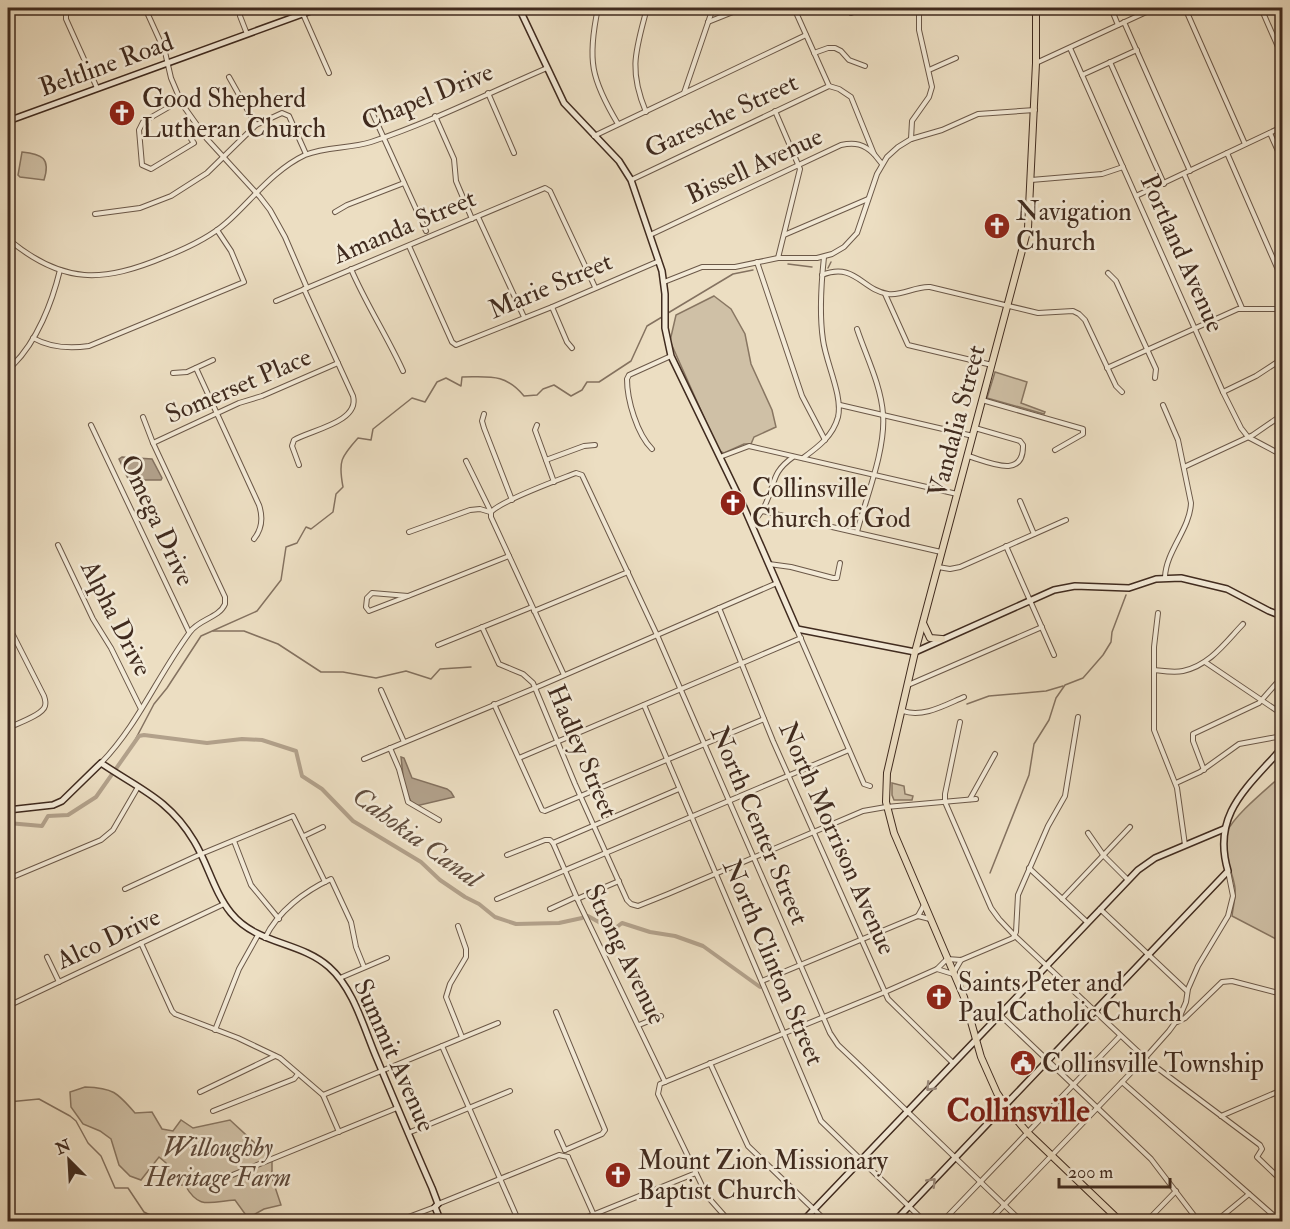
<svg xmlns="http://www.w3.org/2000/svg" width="1290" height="1229" viewBox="0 0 1290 1229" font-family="'IM FELL Double Pica',serif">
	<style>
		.green { fill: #cfc0a6; stroke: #887662; stroke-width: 1.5 }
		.water { fill: #b2a18b; stroke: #847260; stroke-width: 1.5 }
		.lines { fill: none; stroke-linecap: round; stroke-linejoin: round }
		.stream { stroke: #847260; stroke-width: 1.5 }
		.canal { stroke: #b2a18b; stroke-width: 4 }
		.street-casing { stroke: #6b5848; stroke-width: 6 }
		.secondary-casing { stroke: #402b1f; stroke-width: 8 }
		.primary-casing { stroke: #402b1f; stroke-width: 8 }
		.street { stroke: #f3ead7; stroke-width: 4 }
		.secondary { stroke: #f3ead7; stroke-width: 5 }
		.primary { stroke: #ecdec2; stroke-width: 6 }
		.oneway { stroke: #9a8a7b }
		.labels { text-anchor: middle; stroke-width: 5; stroke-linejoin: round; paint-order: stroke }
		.street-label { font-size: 26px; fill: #402b1f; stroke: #f3ead7 }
		.poi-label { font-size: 26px; fill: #402b1f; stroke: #f3ead7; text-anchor: start }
		.park-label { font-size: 26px; font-style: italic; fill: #5d493a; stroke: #f3ead7 }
		.water-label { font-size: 27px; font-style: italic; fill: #624e3f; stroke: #f3ead7 }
		.district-label { font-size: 32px; font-weight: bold; fill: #7a1f14; stroke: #f3ead7 }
	</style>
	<rect width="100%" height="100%" fill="#ecdec2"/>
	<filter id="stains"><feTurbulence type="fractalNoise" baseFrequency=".00333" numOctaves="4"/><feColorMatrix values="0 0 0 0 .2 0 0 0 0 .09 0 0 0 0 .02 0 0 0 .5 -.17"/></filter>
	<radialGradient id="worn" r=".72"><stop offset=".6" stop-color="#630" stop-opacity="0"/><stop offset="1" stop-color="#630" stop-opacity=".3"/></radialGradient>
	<g class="green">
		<path d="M22,152C42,154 51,158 44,180L20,177L18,175Z"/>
		<path d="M714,296L731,309L745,334L751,364L772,410L776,427L754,437L751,444H744L724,453L719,451L670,341L676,315Z"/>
		<path d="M995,372L1027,382L1021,403L1045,412L1044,414L987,398Z"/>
		<path d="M1282,775V939H1276L1232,916C1233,906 1236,897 1235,888C1233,871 1220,849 1227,832C1234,815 1268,788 1282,775Z"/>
		<path d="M892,783L904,786L905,794L913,796L912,800H894L892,795Z"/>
		<path d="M85,1087C113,1088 117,1092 135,1113L152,1112L162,1129L173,1131L181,1120L193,1128L230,1120L272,1159V1178L281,1205L264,1209L248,1218L235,1200C209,1202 199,1210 185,1185H171L166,1174L168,1169L166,1163L159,1157L141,1180L130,1176L119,1165L111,1139L100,1131L83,1124L71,1107L70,1092Z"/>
	</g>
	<g class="water">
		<path d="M122,457L152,459L162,478L161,480H145L131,485L119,459Z"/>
		<path d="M401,757L404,758L412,778L447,789L451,792L454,797L416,806L411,802L404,785Z"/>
	</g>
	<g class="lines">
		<g class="stream">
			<path d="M279,8L282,13"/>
			<path d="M788,264L812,267"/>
			<path d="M828,268L831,262"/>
			<path d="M668,313L733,274L753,270"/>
			<path d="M213,631H244L278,644L321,672H343L376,678L406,671L431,679L440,669L471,667"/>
			<path d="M967,704L989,696L1046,691L1063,686"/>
			<path d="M134,742L154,704L167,688L201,636L257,611L281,580L286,547L297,543L306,527L311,529L333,512L336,494L343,487C338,461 341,457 358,438L371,440L373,429L412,398L425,402L437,382L446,378L461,386L462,377C489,377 505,373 524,396L537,395L543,389L554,385L571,396L582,390L587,382H599L631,361L647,326L662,317"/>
			<path d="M990,873L1029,775L1034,744L1049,720L1056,698L1065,685L1083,678L1103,655L1111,642L1112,632L1126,595"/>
			<path d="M8,1102L39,1099L70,1116L76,1121L88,1143L101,1156L115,1188H128L144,1212L164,1222"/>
		</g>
		<g class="canal">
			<path d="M8,823L42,826L48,816L68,815L96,797L139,736L144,735L207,743L242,739L262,740L296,751L302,776L322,789L353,821L421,862L440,880L465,897L479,904L495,917L516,924L559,923L582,918"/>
			<path d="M588,916L613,930L622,923L650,932L675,936L703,946L760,987"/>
		</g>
		<defs>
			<g id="street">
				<path d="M69,8L66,10V19L97,88"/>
				<path d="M145,8L165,52L171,78L182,104L207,139L260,197L270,210L285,237L307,288"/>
				<path d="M240,8V16L247,34"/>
				<path d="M598,8C587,60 591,79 618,124"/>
				<path d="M794,8L829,86"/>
				<path d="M1111,8L1118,25"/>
				<path d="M1185,8L1245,144"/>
				<path d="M1261,8L1282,56"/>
				<path d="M851,13L862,8"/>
				<path d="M303,14L329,73"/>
				<path d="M708,22L743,8"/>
				<path d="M1124,22L1190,171"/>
				<path d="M1070,48L1223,392L1241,428L1248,437L1282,455"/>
				<path d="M814,53L828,48H835L841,51L849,60L865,66"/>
				<path d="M1110,62L1164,184"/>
				<path d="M1036,63L1155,8"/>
				<path d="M929,70L956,58"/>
				<path d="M1082,75L1137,50"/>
				<path d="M229,77L256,125"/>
				<path d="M829,86L839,89L851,97L874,154L882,164"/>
				<path d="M488,93L514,153"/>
				<path d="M684,93L713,8"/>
				<path d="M181,100L143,122L139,130L142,165L151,169L194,143L191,139L201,131"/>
				<path d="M775,111L800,169L778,258"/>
				<path d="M372,112L426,231"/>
				<path d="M646,112C628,69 636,50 647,8"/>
				<path d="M435,116L454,159L456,181L472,219"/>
				<path d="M1270,133L1282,160"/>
				<path d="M594,136L806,35"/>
				<path d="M911,139L912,121L929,97L932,87L919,30V8"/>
				<path d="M1227,153L1282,279"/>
				<path d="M1184,174L1242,308"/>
				<path d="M631,180L829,86"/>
				<path d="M1031,180L1102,174L1123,167"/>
				<path d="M1136,196L1282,127"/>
				<path d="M335,212L347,205L404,183"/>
				<path d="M95,214L140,208L171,196L207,173L256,125L282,113L289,116L306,154"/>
				<path d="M478,217L524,317"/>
				<path d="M650,235L841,145C855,142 864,144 874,154"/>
				<path d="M784,235L868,199"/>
				<path d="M8,239C63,285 103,283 167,256C187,248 209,238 226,223C251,201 273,170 305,155C326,146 349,149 371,142C431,122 489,93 547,68"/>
				<path d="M409,246L452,342L456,345L552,307L659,261"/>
				<path d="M757,262L802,396L825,440"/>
				<path d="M351,269C366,304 387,336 403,371"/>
				<path d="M1108,273L1116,281L1156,369L1155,378"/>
				<path d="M822,275C855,262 862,290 888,294C903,296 915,286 930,287L1038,313L1073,311L1079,314L1085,320L1116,386L1122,392"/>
				<path d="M664,282L702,267H735L778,258H817L832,254L844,247L857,233L877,174L887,157L898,147L911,139L942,130L978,114L1035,110"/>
				<path d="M885,294L908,345L992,365"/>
				<path d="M276,301L545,188L550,191L595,287"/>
				<path d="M552,307L567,342L572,348"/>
				<path d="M857,329C866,356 881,385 883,414C886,449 866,498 857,532"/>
				<path d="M33,338C51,348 69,349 89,346L244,282L231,251L217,230"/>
				<path d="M13,365C37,341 52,303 60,270"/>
				<path d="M196,368L259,505C263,517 262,529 254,539"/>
				<path d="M1107,368L1238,309H1282"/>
				<path d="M173,373L187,372L213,360"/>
				<path d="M1223,392L1256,376L1282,359"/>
				<path d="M982,400L1083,429V434L1055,450"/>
				<path d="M840,405L973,436"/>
				<path d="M1163,405L1178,440L1191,503C1190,529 1166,551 1165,577"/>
				<path d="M484,414L482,421L484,428L512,500"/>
				<path d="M91,425L189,632"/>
				<path d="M537,425L535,430L554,482"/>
				<path d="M153,443L239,403L262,396L338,363"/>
				<path d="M652,449C637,434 627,400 627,379L629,375L671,356"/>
				<path d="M968,456C989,462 1024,480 1023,445L1020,441L975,428"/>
				<path d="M720,457L749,446L957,494"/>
				<path d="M803,458C818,447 833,436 838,417C843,396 826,363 823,340C819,313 821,285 824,257"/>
				<path d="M546,460L584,446L595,445"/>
				<path d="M466,461L491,512V517L564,675"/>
				<path d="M299,465L292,446L294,440C311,430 360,422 353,396L304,289"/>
				<path d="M1184,467L1253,435L1282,415"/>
				<path d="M1020,501L1034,534"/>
				<path d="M762,511L941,552"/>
				<path d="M491,512C502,500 558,480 576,473L582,475L657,635L830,1033L838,1045L856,1062L1022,1222"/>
				<path d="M752,524C757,518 763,511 766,503C776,482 771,473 793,457"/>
				<path d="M409,532L470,510L480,509L490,512"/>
				<path d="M58,545L93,619L111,648L141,709"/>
				<path d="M1006,546L1054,655"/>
				<path d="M769,564L791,567L833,578H837L840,563"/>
				<path d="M938,567L950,569L960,567L1066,520"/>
				<path d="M408,596L372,593L367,598L366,607L369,611C382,606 395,601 408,596L509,556"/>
				<path d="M719,608L773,741L888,999L953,1063"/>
				<path d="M534,611L628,572"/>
				<path d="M1158,613L1154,647V730L1177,788L1185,845"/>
				<path d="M8,625L44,696C45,699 46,703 45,706C43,715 16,724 8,728"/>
				<path d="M482,627L499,664L523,674L533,683L575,784L627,900L631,904L638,906L668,894L863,811L886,807L976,799"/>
				<path d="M797,630L864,784L870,786"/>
				<path d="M438,645L532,607"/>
				<path d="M1205,662L1282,714"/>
				<path d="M1154,670C1163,671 1174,673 1183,671C1210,665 1225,643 1243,624"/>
				<path d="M908,685L1042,627"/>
				<path d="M381,690L404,742"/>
				<path d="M494,704L542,810L545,811L764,719"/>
				<path d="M644,705L821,1121L925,1222"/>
				<path d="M903,711C923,718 945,705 964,697"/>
				<path d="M960,722L945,794V802L991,908L999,919L1015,936L1148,1061L1260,1145L1262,1149L1257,1157L1282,1181"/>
				<path d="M390,748L399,769L408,802L439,820"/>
				<path d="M519,758L801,638"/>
				<path d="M364,759L535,688L777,583"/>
				<path d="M101,763C138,725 158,675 190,632C199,619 219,618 225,604V597L153,443L143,417"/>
				<path d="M1204,770L1193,741V734L1259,703L1282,677"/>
				<path d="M1176,783L1200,772L1239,744L1282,736"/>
				<path d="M970,799L995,754"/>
				<path d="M1088,833L1104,856L1128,880"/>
				<path d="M304,836L323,827"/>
				<path d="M234,841L251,885L279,919"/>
				<path d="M553,843L580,905L665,1082"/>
				<path d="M507,855L545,840H550L553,843L679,789"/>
				<path d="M1029,868L1087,922"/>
				<path d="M8,879L101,840L113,830L138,787"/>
				<path d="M125,889L201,854L293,816L325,882"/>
				<path d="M497,899L849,750"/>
				<path d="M577,899L619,881"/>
				<path d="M1062,899L1130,827"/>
				<path d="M550,909L576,897"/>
				<path d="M1100,909L1187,991"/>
				<path d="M918,916L930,919"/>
				<path d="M918,916L924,905"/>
				<path d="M458,926L466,949V957L450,984L446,997L462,1037"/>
				<path d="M265,938C278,911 305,891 331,879L351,922L356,947L364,967"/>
				<path d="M141,943L172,1011L175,1014L238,1038L280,1058L323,1095L339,1132"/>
				<path d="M47,957L59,982"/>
				<path d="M937,969L953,974L961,960"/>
				<path d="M340,978L387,958"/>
				<path d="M762,981L918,916"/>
				<path d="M8,1006L224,904"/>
				<path d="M556,1012L605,1130L602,1134L565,1150"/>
				<path d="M1000,1015L1151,1159L1199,1222"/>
				<path d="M1177,1022L1185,1018L1222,982L1232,981L1282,994"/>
				<path d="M639,1025L661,1016"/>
				<path d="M215,1030L239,969L258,935"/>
				<path d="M442,1046L519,1222"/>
				<path d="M710,1063L748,1146L827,1222"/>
				<path d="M1122,1082L1281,1222"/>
				<path d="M200,1092L275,1056"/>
				<path d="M323,1095L498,1023"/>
				<path d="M213,1111L294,1079L298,1074"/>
				<path d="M1221,1116L1282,1090"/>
				<path d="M557,1132L565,1150"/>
				<path d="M408,1133L510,1091"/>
				<path d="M568,1157L597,1222"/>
				<path d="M230,1176L397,1108"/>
				<path d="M438,1204L559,1155L568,1157"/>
				<path d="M395,1222L435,1207"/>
				<path d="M575,1222L696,1173"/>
				<path d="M730,1222L707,1196L658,1094L660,1084L885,992L937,969L947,959L961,960L1013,938L1016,932L1018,895L1048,826L1065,796L1078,717"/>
				<path d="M942,1222L1120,1036"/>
				<path d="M988,1222L1145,1058L1169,1031L1180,1016L1186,1002L1188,989L1198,966L1228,916L1233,896L1228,871"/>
				<path d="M1146,1222L1176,1191"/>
				<path d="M1215,1222L1249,1194"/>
			</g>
			<g id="secondary">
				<path d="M519,8L564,103L619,161L631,180L662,271L665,294V328L671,356L743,505L797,629L915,652L1054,590L1075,586L1129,588L1156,579L1181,578L1227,589L1269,611L1282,616"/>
				<path d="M8,121L319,8"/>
				<path d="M8,810L53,805L62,801L101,763C139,789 169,799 194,841C208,864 214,892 231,913C257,945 300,941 329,967C354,989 364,1029 377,1059C395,1102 413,1145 432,1188L438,1204L435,1207L441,1222"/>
				<path d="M802,1222L1138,870L1155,858L1224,829"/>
				<path d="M894,1222L1228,871C1211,814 1248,787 1282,748"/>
			</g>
			<g id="primary">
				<path d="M1036,8V63L1028,228L915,652L887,773L886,802L894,833L964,997L981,1057L997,1093L1010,1112L1027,1132L1121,1222"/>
				<path d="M923,623L930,638L942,639"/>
			</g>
		</defs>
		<use href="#street" class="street-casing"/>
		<use href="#secondary" class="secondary-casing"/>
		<use href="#primary" class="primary-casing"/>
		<use href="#street" class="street"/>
		<use href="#secondary" class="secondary"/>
		<use href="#primary" class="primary"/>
	</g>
	<defs><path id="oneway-chevron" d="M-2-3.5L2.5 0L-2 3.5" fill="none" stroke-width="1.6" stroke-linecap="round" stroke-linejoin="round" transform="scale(1.5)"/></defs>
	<g class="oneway">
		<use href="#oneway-chevron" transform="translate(930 1087) rotate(134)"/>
		<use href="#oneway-chevron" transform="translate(932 1182) rotate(-46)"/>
	</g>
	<defs>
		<symbol id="church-disc" viewBox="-11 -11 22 22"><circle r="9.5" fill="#8f2418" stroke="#f3ead7"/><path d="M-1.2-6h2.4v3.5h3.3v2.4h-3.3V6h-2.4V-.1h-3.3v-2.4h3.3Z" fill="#fff"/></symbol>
		<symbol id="civic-disc" viewBox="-11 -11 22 22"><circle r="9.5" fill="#8f2418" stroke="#f3ead7"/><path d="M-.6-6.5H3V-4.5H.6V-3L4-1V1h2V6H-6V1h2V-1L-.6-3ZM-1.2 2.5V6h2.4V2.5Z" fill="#fff"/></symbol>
	</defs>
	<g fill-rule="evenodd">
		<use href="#church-disc" x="107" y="98" width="30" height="30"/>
		<use href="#church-disc" x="982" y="211" width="30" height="30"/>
		<use href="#church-disc" x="718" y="488" width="30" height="30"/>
		<use href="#church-disc" x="924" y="982" width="30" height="30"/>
		<use href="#civic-disc" x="1008" y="1048" width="30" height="30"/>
		<use href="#church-disc" x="603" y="1160" width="30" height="30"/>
	</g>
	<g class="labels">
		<g class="street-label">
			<text transform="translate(106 64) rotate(-20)" y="9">Beltline Road</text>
			<text transform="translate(427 96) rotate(-22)" y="9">Chapel Drive</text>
			<text transform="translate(721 115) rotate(-25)" y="9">Garesche Street</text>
			<text transform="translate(754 165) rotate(-25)" y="9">Bissell Avenue</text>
			<text transform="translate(404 226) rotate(-23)" y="9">Amanda Street</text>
			<text transform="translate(1183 253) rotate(66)" y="9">Portland Avenue</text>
			<text transform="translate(550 285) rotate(-23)" y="9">Marie Street</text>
			<text transform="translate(238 385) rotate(-23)" y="9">Somerset Place</text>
			<text transform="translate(956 421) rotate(-75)" y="9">Vandalia Street</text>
			<text transform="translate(158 520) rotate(65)" y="9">Omega Drive</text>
			<text transform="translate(117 618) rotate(63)" y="9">Alpha Drive</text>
			<text transform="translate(583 751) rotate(67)" y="9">Hadley Street</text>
			<text transform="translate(760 825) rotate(67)" y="9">North Center Street</text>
			<text transform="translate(838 838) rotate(66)" y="9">North Morrison Avenue</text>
			<text transform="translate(108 938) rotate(-25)" y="9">Alco Drive</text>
			<text transform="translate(626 954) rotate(64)" y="9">Strong Avenue</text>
			<text transform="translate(774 962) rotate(67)" y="9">North Clinton Street</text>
			<text transform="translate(395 1055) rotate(66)" y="9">Summit Avenue</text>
		</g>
		<g class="poi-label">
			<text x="142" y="107">Good Shepherd<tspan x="142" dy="30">Lutheran Church</tspan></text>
			<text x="1016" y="220">Navigation<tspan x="1016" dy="30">Church</tspan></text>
			<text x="752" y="497">Collinsville<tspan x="752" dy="30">Church of God</tspan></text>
			<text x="958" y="991">Saints Peter and<tspan x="958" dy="30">Paul Catholic Church</tspan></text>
			<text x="1042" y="1072">Collinsville Township</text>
			<text x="638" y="1169">Mount Zion Missionary<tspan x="638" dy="30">Baptist Church</tspan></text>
		</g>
		<g class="park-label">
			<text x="218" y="1156">Willoughby<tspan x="218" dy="30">Heritage Farm</tspan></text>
		</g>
		<g class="water-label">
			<text transform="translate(417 837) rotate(36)" y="9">Cahokia Canal</text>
		</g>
		<g class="district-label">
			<text x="1018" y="1121">Collinsville</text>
		</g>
	</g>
	<rect width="1290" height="1229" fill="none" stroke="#ecdec2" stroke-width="30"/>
	<rect x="9" y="9" width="1272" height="1211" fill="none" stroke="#402b1f" stroke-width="3"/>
	<rect x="15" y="15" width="1260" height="1199" fill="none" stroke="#402b1f" stroke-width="1.5"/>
	<g transform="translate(69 1160) rotate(336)" stroke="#f3ead7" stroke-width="4.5" paint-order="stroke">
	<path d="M0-4.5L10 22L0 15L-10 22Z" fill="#402b1f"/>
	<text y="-9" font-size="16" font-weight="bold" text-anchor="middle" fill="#402b1f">N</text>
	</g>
	<path d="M1059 1178v9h111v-9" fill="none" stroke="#402b1f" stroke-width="3"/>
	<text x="1068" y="1178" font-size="18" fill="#402b1f" stroke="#f3ead7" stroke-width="4.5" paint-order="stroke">200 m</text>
	<rect width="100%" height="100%" filter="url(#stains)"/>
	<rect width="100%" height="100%" fill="url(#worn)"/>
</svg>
